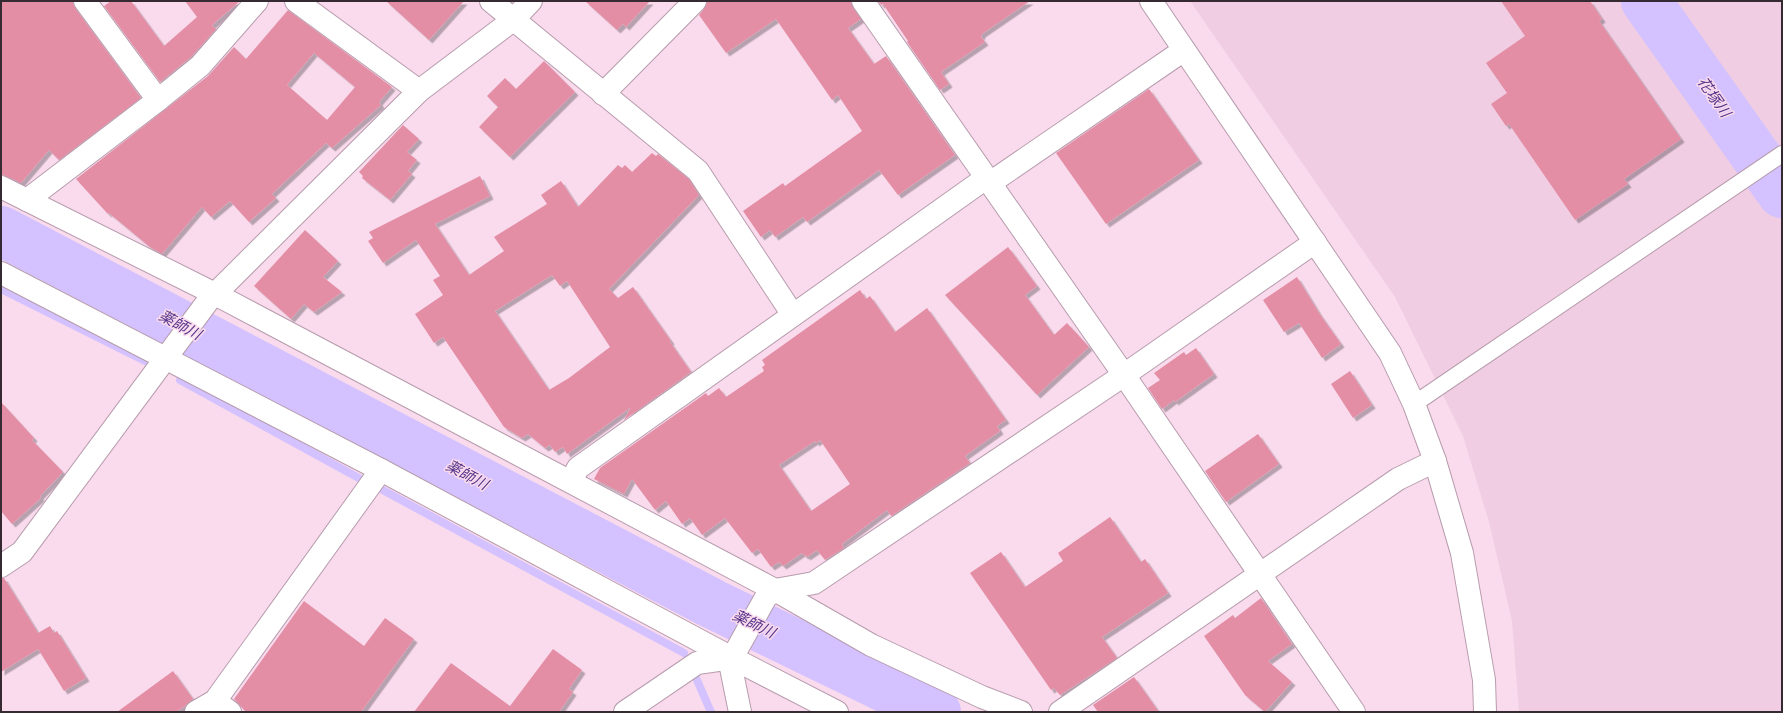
<svg xmlns="http://www.w3.org/2000/svg" width="1783" height="713" viewBox="0 0 1783 713" font-family="'Archivo Narrow','Noto Sans JP',sans-serif">
	<style>
		.built { fill: #f0cde2 }
		.lines { fill: none; stroke-linecap: round; stroke-linejoin: round }
		.stream { stroke: #d3c2ff; stroke-width: 8 }
		.river { stroke: #d3c2ff; stroke-width: 50 }
		.building { fill: #e48ea6; fill-rule: evenodd; filter: url(#shadow) }
		.service-casing { stroke: #b79cad; stroke-width: 18 }
		.minor-casing { stroke: #b79cad; stroke-width: 24 }
		.tertiary-casing { stroke: #b79cad; stroke-width: 24 }
		.service { stroke: #fff; stroke-width: 16 }
		.minor { stroke: #fff; stroke-width: 22 }
		.tertiary { stroke: #fff; stroke-width: 22 }
		.labels { text-anchor: middle; stroke-width: 3; stroke-linejoin: round; paint-order: stroke }
		.water-label { font-size: 15px; font-style: italic; fill: #55348a; stroke: #f9dbed }
	</style>
	<defs>
		<filter id="shadow"><feDropShadow dx="3.5" dy="3.5" stdDeviation="0" flood-color="#0004"/></filter>
	</defs>
	<rect width="100%" height="100%" fill="#f9dbed"/>
	<path class="built" d="M1190,1H1782V712H1519L1512,621L1489,522L1463,436L1395,297Z"/>
	<g class="lines">
		<g class="stream">
			<path d="M1,289L145,361"/>
			<path d="M180,380L366,482"/>
			<path d="M379,488L684,653"/>
			<path d="M693,671L711,712"/>
		</g>
		<g class="river">
			<path d="M1646,1L1782,193"/>
			<path d="M1,231L713,604L936,712"/>
		</g>
	</g>
	<g class="building">
		<path d="M1,1H73L75,8L141,98L59,160L49,150L21,183L1,174Z"/>
		<path d="M111,1H131L164,46L197,17L185,1H240L212,25L216,29L191,57L160,82L104,6Z"/>
		<path d="M386,1H464L429,40Z"/>
		<path d="M585,1H650L626,27L623,24L617,30Z"/>
		<path d="M707,1H851L853,8L861,19L848,28L874,64L886,56L955,155L898,195L879,170L807,222L803,217L775,237L770,230L761,237L743,211L783,183L785,186L862,131L838,95L832,100L776,19L726,53L699,15L704,9Z"/>
		<path d="M878,1H1030L982,34L981,37L985,42L941,72L949,84L940,90L907,42L908,41L883,4L881,5Z"/>
		<path d="M1501,1H1590L1602,19L1599,21L1681,139L1624,179L1628,184L1575,220L1509,124L1506,126L1491,104L1507,93L1486,63L1525,36Z"/>
		<path d="M288,10L392,87L379,102L381,105L332,148L326,143L272,194L276,198L249,222L230,201L211,217L202,207L162,254L150,247L109,213L108,214L76,179L208,76L234,47L246,59ZM314,53L355,87L327,120L287,85Z"/>
		<path d="M544,61L575,92L510,157L479,127L498,107L487,96L505,78L516,89Z"/>
		<path d="M1149,89L1199,160L1106,224L1056,153Z"/>
		<path d="M403,125L419,139L407,152L417,160L408,171L412,174L390,200L362,178L363,176L359,172Z"/>
		<path d="M652,153L656,156L658,154L689,179L699,195L609,289L618,298L633,287L671,341L670,342L691,372L624,420L631,407L567,454L563,447L555,452L550,445L545,448L528,434L522,438L504,427L443,337L434,343L415,314L443,295L433,280L440,276L416,240L383,263L368,241L373,238L369,232L480,176L490,196L435,224L469,275L504,251L494,237L547,204L541,195L561,181L578,207L618,165L622,168L625,165L632,172ZM552,275L560,286L567,281L610,347L569,378L549,390L495,311Z"/>
		<path d="M305,230L338,261L323,277L342,292L314,312L304,304L291,319L254,286Z"/>
		<path d="M1008,247L1037,286L1025,295L1054,335L1067,323L1089,347L1037,395L945,295Z"/>
		<path d="M1297,277L1319,313L1341,344L1322,358L1299,323L1284,332L1263,300Z"/>
		<path d="M860,290L866,299L870,296L895,332L927,308L1006,420L997,426L1000,431L965,456L970,463L891,516L887,510L842,544L844,548L825,560L817,550L807,557L806,555L805,556L802,553L783,566L779,562L771,567L758,549L752,553L725,518L702,535L690,518L682,524L666,501L655,510L632,479L624,494L594,479L600,468L706,393L708,396L719,388L726,397L764,371L762,367L765,365L762,360ZM820,440L850,484L811,511L779,465L815,441L816,443Z"/>
		<path d="M1196,348L1214,374L1175,402L1174,400L1162,409L1148,388L1160,380L1154,373L1184,352L1186,355Z"/>
		<path d="M1350,371L1372,405L1353,418L1331,384Z"/>
		<path d="M1,402L34,438L32,440L63,472L40,496L41,498L12,524L1,511Z"/>
		<path d="M1258,434L1279,464L1226,502L1205,471Z"/>
		<path d="M1110,517L1141,562L1145,559L1168,593L1102,637L1117,658L1060,695L1054,688L1051,690L970,573L1001,552L1025,587L1063,561L1058,553Z"/>
		<path d="M1,578H4L38,633L50,626L54,633L57,631L86,678L64,691L38,649L1,672Z"/>
		<path d="M1261,598L1292,644L1268,661L1292,682L1265,712L1245,695L1204,636L1233,615L1235,618Z"/>
		<path d="M304,601L364,646L385,618L414,639L361,712H246L234,699Z"/>
		<path d="M553,649L582,670L569,689L573,692L559,712H414L451,663L510,706Z"/>
		<path d="M173,671L193,699L185,706L176,712H117Z"/>
		<path d="M1134,677L1159,712H1098L1093,705Z"/>
	</g>
	<g class="lines">
		<defs>
			<path id="service" d="M1414,404L1782,154"/>
			<g id="minor">
				<path d="M85,1L158,100"/>
				<path d="M296,1L419,91"/>
				<path d="M491,1L698,171L793,315"/>
				<path d="M863,1L1124,375L1354,712"/>
				<path d="M603,94L695,1"/>
				<path d="M990,183L1184,50"/>
				<path d="M1,187L215,294L775,590L871,645L982,697L1021,712"/>
				<path d="M27,200L158,100L200,66L257,1"/>
				<path d="M1,273L381,470L732,658L837,712"/>
				<path d="M571,481L578,468L986,178"/>
				<path d="M1,566L22,552L208,301L419,91L513,20L531,1"/>
				<path d="M729,658L740,712"/>
				<path d="M732,658L766,597L775,590L814,583L1124,375L1315,242"/>
				<path d="M215,701L230,712"/>
				<path d="M196,712L215,701L381,470"/>
				<path d="M625,712L697,663L732,658"/>
				<path d="M1060,712L1398,479L1435,461"/>
			</g>
			<path id="tertiary" d="M1151,1L1390,353L1414,404L1435,461L1462,553L1484,680L1485,712"/>
		</defs>
		<use href="#service" class="service-casing"/>
		<use href="#minor" class="minor-casing"/>
		<use href="#tertiary" class="tertiary-casing"/>
		<use href="#service" class="service"/>
		<use href="#minor" class="minor"/>
		<use href="#tertiary" class="tertiary"/>
	</g>
	<g class="labels">
		<g class="water-label">
			<text transform="translate(1714 97) rotate(55)" y="5">花塚川</text>
			<text transform="translate(180 325) rotate(28)" y="5">薬師川</text>
			<text transform="translate(467 475) rotate(28)" y="5">薬師川</text>
			<text transform="translate(754 624) rotate(26)" y="5">薬師川</text>
		</g>
	</g>
	<rect width="1783" height="713" fill="none" stroke="#352a31" stroke-width="4"/>
</svg>
